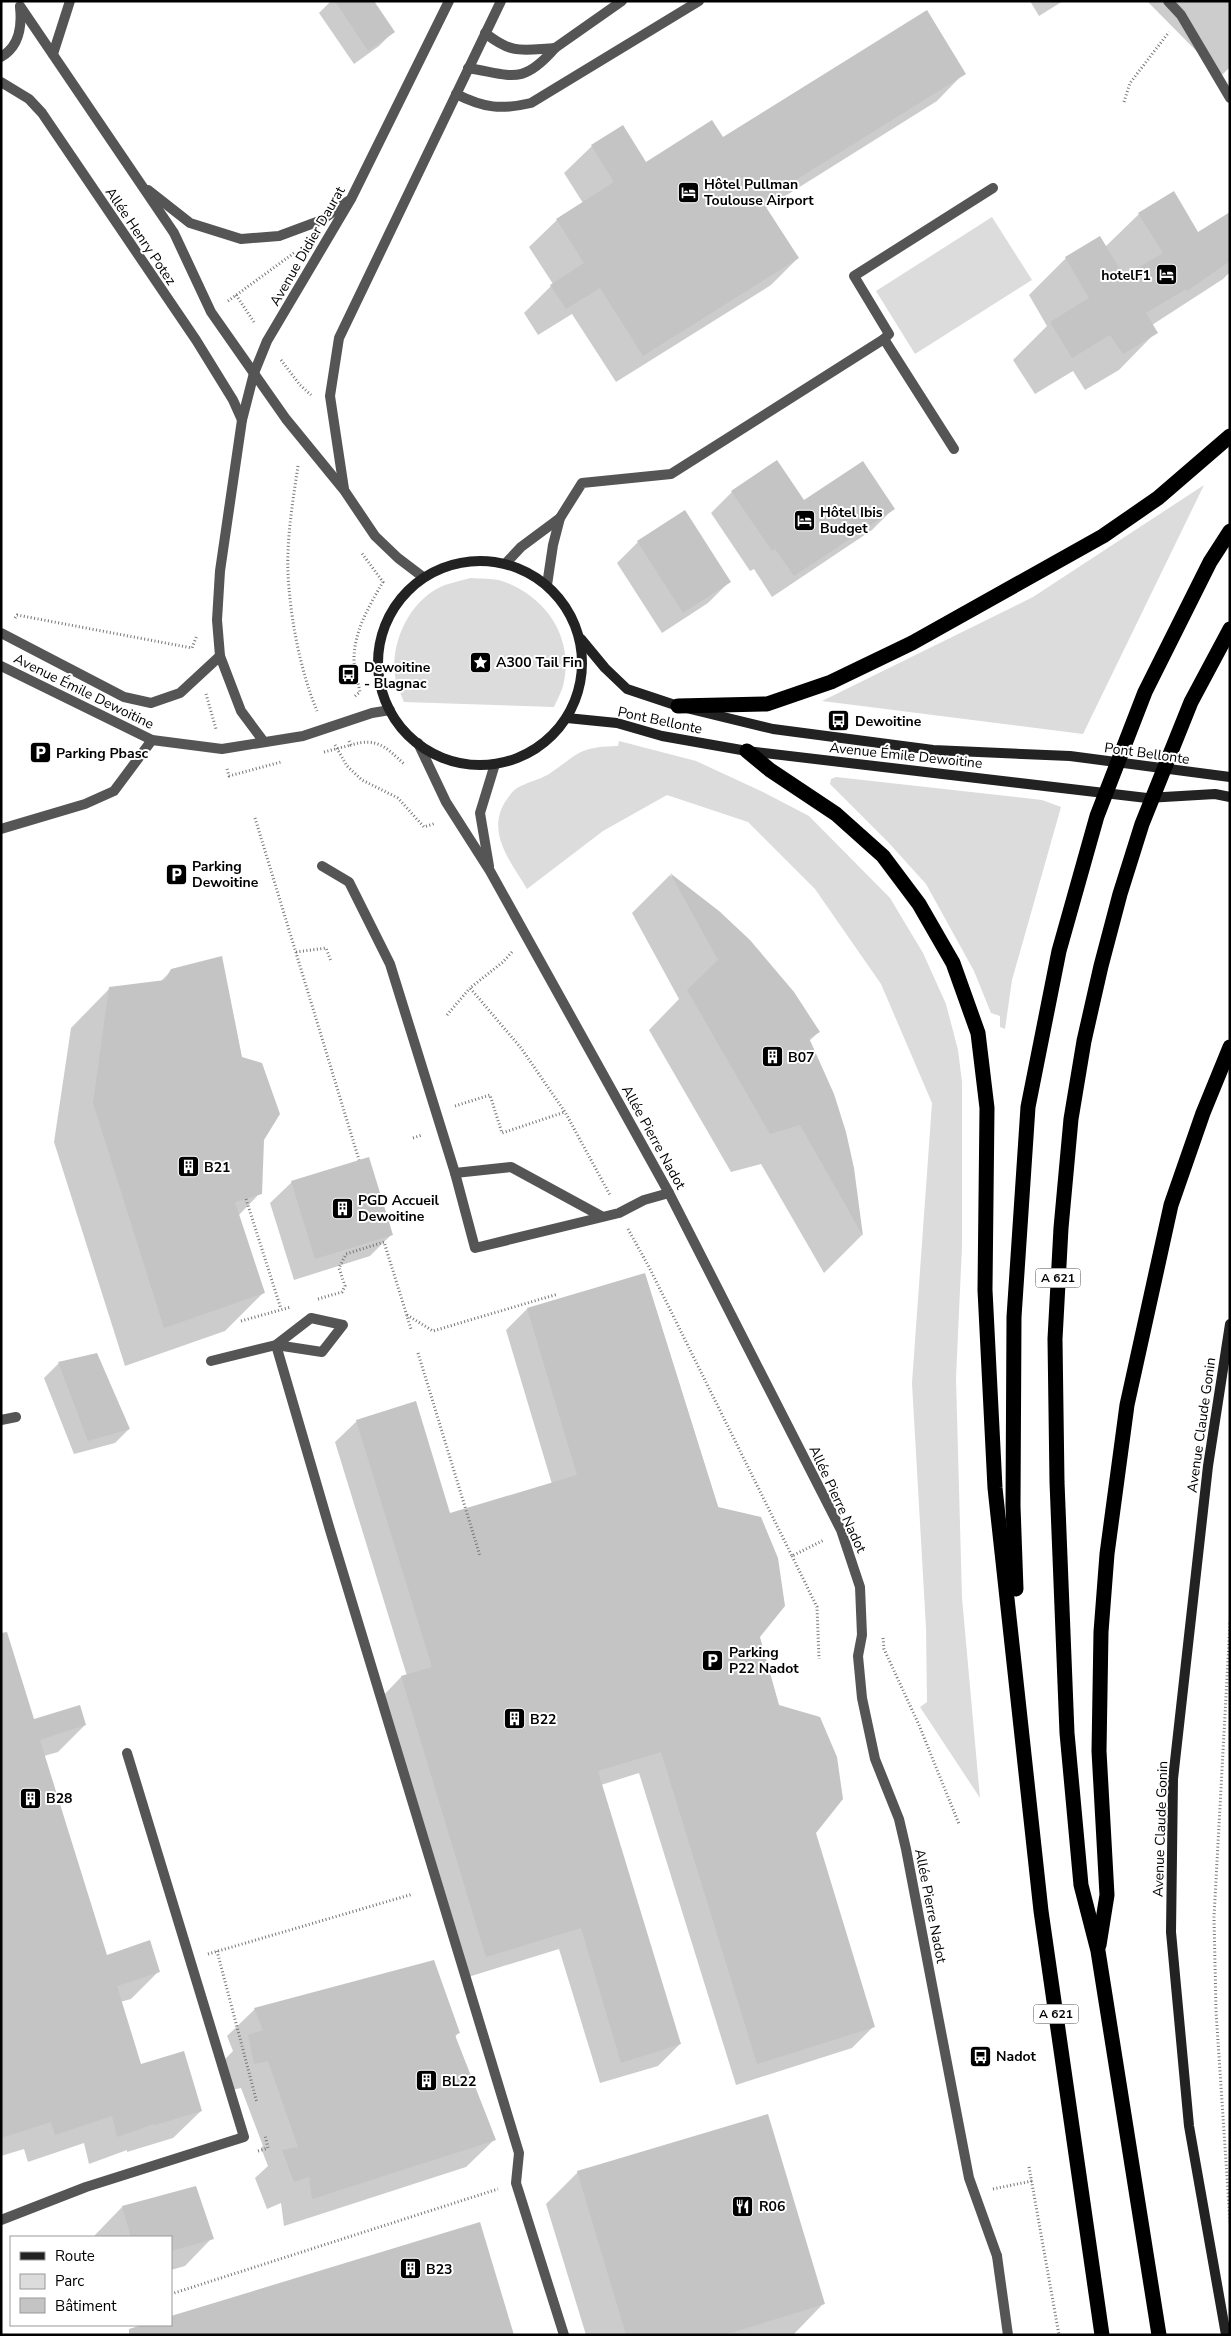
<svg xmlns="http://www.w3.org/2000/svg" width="1231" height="2336" viewBox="0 0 1231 2336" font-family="'Nunito Sans',sans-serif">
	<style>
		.green { fill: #dcdcdc }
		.shadow { fill: #0003 }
		.building { fill: #c4c4c4 }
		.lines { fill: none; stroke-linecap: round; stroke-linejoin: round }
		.path { stroke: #777; stroke-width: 3; stroke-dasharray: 1 2.5; stroke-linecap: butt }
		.lane { stroke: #555; stroke-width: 10 }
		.street { stroke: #555; stroke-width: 10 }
		.secondary { stroke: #222; stroke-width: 10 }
		.highway { stroke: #000; stroke-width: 15 }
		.labels { text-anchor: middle; stroke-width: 4; stroke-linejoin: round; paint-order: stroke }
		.shield { fill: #fff; stroke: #4c4c4c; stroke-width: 1 }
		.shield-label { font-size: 12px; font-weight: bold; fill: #000 }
		.poi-label { font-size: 14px; font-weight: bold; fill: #000; stroke: #fff; text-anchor: start }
		.street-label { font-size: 14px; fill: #000; stroke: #fff }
	</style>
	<rect width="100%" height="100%" fill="#fff"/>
	<g class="green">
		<path d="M992,217L1032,280L915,354L876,291Z"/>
		<path d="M1204,485L1083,734L822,701L1033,597Z"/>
		<path d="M471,578C481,579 493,578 502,581C546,596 575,638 563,686C561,693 557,700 554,707L404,702C401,694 396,685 395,676C390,641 411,598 445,585C454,582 463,580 471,578Z"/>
		<path d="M619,741L696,761L763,792L809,816L890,898L923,953L946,1004L958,1050L962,1082V1246L956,1378L962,1598L980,1798L920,1707L927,1702L926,1628L912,1383L932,1103L881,984L815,889L748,822L667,795L603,831L527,889C511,862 486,833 505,802C509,797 512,791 517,788C527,782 539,780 549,774C580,753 578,747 618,746Z"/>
		<path d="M836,777L1042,800L1061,807L1012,980L1005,1029L1000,1027V1016L991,1013L974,971L926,884L888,842L830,784L831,779Z"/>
	</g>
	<g class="shadow">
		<path d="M331,1H372L393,32L379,46L354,64L319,13Z"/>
		<path d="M1030,1H1063L1039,16Z"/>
		<path d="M1147,1H1230V67L1221,76Z"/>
		<path d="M964,73L937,101L766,208L798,258L771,285L616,382L572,314L538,335L524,313L553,284L529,247L557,220L583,203L564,173L592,146L646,164L722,139Z"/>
		<path d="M1230,213V272L1223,279L1152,325L1156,332L1119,370L1085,390L1073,371L1035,394L1013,360L1047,326L1029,295L1066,258L1105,247L1139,214L1198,233Z"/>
		<path d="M732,492L804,502L893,509L872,530L772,597L754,569L750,571L711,513Z"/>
		<path d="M684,512L729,582L708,603L662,633L617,563L638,542Z"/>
		<path d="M670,875L727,920L819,1032L809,1041L853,1168L862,1235L824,1273L761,1164L731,1172L649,1030L679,999L632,913Z"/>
		<path d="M172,970L241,1058L262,1139L260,1193L238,1216L264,1292L225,1331L125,1366L54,1142L71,1028L109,989L160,982Z"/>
		<path d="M292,1182L391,1235L370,1256L294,1280L270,1203Z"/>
		<path d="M645,1275L759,1636L815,1833L874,2026L852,2048L736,2085L639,1773L601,1785L680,2044L658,2066L600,2083L559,1949L465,1978L380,1699L401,1677L407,1676L335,1442L357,1421L449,1515L552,1484L506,1330L527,1309Z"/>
		<path d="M96,1354L129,1429L115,1443L74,1454L44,1378L58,1364Z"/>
		<path d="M1,1658L33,1720L85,1725L58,1752L44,1756L106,1957L158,1972L131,1999L120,2002L140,2066L201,2111L173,2138L127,2152V2150L89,2164L84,2143L28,2162L24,2149L1,2156Z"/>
		<path d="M255,2009L458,2033L455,2037L494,2140L466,2167L284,2226L281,2203L267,2209L255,2178L268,2166L261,2148L263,2146L241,2088L227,2091L221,2063L233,2051L227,2036Z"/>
		<path d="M578,2172L823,2304L793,2335H586L546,2204Z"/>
		<path d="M195,2187L212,2238L185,2266L171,2270V2237H95V2235L122,2207Z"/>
	</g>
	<g class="building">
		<path d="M335,1H374L395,32L368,51Z"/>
		<path d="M927,10L966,74L762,201L799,258L643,356L600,288L566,309L550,285L584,263L556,219L614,182L591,145L623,125L646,162L712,120L723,137Z"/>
		<path d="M1174,191L1198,232L1230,212V261L1187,291L1186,289L1146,313L1158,333L1123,354L1110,335L1072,358L1050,322L1089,298L1065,257L1100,236L1124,276L1163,253L1138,213Z"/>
		<path d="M777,460L804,500L863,461L895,509L794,576L775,549L772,551L731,491Z"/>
		<path d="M685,510L731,582L683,613L637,541Z"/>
		<path d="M670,873L719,911L750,940L794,992L820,1032L809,1038L834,1094L846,1132L854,1168L863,1236L800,1125L770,1134L687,990L718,960Z"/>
		<path d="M222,956L242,1057L262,1063L280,1114L264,1140L262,1194L235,1202L265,1293L164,1328L93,1103L109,987L165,980L171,969Z"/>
		<path d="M369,1157L393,1235L315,1259L291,1181Z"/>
		<path d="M645,1273L718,1507L761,1517L778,1558L785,1606L760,1637L779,1705L820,1717L837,1757L843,1799L816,1833L875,2027L757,2064L661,1752L598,1771L681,2044L621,2063L581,1928L486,1957L401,1676L432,1667L356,1420L416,1401L450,1513L577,1475L527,1308Z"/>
		<path d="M97,1353L130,1429L88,1441L58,1362Z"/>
		<path d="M7,1632L34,1719L80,1705L86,1725L40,1740L107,1955L150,1940L160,1972L117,1986L141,2064L184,2051L202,2111L155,2125L154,2124L117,2137L112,2116L55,2135L51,2122L1,2138V1633Z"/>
		<path d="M434,1960L460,2033L455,2035L496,2140L312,2199L309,2177L294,2182L282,2150L298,2147L268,2061L254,2064L248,2035L263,2030L254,2008Z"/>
		<path d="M768,2114L825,2304L724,2335H626L577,2171Z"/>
		<path d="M196,2186L214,2239L171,2251V2237H131L122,2206Z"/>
		<path d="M480,2222L514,2335H129V2329L142,2325H171V2316Z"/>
	</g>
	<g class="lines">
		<g class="path">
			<path d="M1124,102L1130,83L1169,32"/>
			<path d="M236,295L254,322"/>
			<path d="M228,301L294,253"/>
			<path d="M281,360L300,385L311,395"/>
			<path d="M298,466C292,506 285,548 289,588C292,627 302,675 317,711"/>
			<path d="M15,618L17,615L192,648L197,635"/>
			<path d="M206,694L216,729"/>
			<path d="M355,696L360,692C358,682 355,672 354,662C353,633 369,606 383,582L361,552"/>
			<path d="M349,741L351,745C377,737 386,747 404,764"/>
			<path d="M335,745L347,766L362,780L398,798L424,827L436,823"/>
			<path d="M324,752L351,745"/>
			<path d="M227,769L229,776L281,762"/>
			<path d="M255,818L359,1160"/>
			<path d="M296,952L326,948L331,961"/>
			<path d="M512,952L503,962L470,988L521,1048L565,1112L610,1195"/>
			<path d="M447,1015L470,988"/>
			<path d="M455,1106L490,1095L502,1133L565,1112"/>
			<path d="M413,1138L422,1135"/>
			<path d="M246,1199L281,1309"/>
			<path d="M628,1229L649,1267L792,1556L824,1540"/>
			<path d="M318,1299L342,1292L345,1286L339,1268L346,1254L384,1242L411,1329"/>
			<path d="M407,1315L433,1331L558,1294"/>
			<path d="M241,1321L291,1307"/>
			<path d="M418,1353L480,1556"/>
			<path d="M792,1556L817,1607L819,1659"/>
			<path d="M1230,1623L1214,1917L1216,2011L1230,2222"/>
			<path d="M883,1638L884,1649L919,1725L959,1824"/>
			<path d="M217,1951L257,2103"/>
			<path d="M208,1954L413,1894"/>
			<path d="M258,2151L268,2148L265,2135"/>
			<path d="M1029,2167L1059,2335"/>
			<path d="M993,2189L1032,2181"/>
			<path d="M171,2294L498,2189"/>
			<path d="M10,2320H11"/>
		</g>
		<g class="lane">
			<path d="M1168,1L1181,15L1230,98"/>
			<path d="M555,48L622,1"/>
			<path d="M53,54L70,1"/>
			<path d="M468,68C512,75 522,86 555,48C522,50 513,55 485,33"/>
			<path d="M456,94C484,108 501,110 531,103L699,1"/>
			<path d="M884,339L889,334L854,276L993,188"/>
			<path d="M506,563L521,547L560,518"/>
			<path d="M547,585L553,545L560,518L582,483L671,474L884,339L954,449"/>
			<path d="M322,866L349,882L390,964L455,1173L475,1248L619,1213L644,1200L669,1193"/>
			<path d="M455,1173L511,1167L601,1216"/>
			<path d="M276,1345L330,1530L519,2153L516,2183L564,2335"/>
			<path d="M211,1361L276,1345L322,1352L343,1325L311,1318L276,1345"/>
			<path d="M1,1420L16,1417"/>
			<path d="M1,2220L86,2187L244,2137L127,1753"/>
			<path d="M997,2256L1008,2335"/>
		</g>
		<g class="street">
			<path d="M20,6L174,233L211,312L286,419L344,490L375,536L398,558L423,577"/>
			<path d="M1,57C20,46 22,26 20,7"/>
			<path d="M1,82L29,99L42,113L196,340L233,400L242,420"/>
			<path d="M148,190L190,223L241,239L279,236L322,220L348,201"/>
			<path d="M344,489L330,396L339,338L501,1"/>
			<path d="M1,633L124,697L151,703L180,693L220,656"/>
			<path d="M1,666L152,740L222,749L303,736L372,713L390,710"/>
			<path d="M264,742L241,711L220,656L217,620L220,571L242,420L254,373L267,341L351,199L449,1"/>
			<path d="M418,743L446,802L490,871L669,1193L841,1530L860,1587L862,1635L858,1656L862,1698L875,1759L899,1819L906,1849L969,2178L997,2256"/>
			<path d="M1,829L85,804L114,791L152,740"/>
			<path d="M489,866L480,813L495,764"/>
		</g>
		<g class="secondary">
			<circle cx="480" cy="663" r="102"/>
			<path d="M581,639L605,668L627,689L678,706L773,729L933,750L1070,756L1230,777"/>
			<path d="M567,718L617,723L662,736L747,751L1147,798L1215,794L1230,797"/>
			<path d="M1226,2335L1189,2126L1171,1932L1173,1779L1208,1466L1230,1324"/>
		</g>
		<g class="highway">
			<path d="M678,706L767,704L831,682L912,643L1103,536L1158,498L1230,436"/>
			<path d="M747,751L770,770L836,814L883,856L919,904L953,963L978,1033L987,1108L985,1290L995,1488L1041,1911L1102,2335"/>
			<path d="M1016,1589L1013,1506L1014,1317L1028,1107L1059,951L1097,816L1145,692L1210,562L1230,531"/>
			<path d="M1099,1945L1107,1895L1099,1751L1101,1632L1107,1554L1127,1405L1171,1205L1203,1113L1230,1047"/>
			<path d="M1159,2335L1098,1951L1081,1885L1067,1733L1057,1482L1055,1339L1061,1228L1071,1119L1084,1041L1101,966L1120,894L1142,824L1191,702L1230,629"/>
		</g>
	</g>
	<defs>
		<symbol id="hotel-square" viewBox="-11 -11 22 22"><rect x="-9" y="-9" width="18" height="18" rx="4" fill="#000" stroke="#fff"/><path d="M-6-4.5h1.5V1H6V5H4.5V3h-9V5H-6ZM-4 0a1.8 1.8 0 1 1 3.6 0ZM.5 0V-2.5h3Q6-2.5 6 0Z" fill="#fff"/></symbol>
		<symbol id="sight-square" viewBox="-11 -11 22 22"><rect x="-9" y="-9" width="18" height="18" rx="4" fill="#000" stroke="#fff"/><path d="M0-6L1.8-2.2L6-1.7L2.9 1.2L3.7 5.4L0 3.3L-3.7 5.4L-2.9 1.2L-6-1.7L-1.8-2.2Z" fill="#fff"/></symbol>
		<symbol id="bus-square" viewBox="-11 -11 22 22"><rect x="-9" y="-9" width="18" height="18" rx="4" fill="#000" stroke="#fff"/><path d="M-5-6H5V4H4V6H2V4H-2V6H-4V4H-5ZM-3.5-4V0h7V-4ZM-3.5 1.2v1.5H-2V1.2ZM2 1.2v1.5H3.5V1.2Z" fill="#fff"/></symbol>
		<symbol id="parking-square" viewBox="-11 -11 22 22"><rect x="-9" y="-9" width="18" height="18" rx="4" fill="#000" stroke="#fff"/><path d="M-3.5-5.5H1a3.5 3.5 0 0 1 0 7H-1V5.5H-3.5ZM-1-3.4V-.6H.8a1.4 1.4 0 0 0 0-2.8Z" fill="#fff"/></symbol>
		<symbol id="building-square" viewBox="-11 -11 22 22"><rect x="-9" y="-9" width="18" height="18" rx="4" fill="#000" stroke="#fff"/><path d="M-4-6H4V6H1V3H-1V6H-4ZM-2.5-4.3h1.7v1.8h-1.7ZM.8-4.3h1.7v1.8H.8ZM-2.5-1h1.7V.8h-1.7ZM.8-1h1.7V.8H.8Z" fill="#fff"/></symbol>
		<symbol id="restaurant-square" viewBox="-11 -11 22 22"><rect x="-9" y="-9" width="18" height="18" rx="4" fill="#000" stroke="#fff"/><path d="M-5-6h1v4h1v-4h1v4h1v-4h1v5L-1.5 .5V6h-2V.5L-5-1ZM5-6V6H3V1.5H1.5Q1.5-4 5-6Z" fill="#fff"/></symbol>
	</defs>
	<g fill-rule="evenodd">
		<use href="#hotel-square" x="676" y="180" width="25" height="25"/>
		<use href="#hotel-square" x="1154" y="262" width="25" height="25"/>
		<use href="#hotel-square" x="792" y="508" width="25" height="25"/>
		<use href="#sight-square" x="468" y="650" width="25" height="25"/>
		<use href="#bus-square" x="336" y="662" width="25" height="25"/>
		<use href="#bus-square" x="826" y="708" width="25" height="25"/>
		<use href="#parking-square" x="28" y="740" width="25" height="25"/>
		<use href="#parking-square" x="164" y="862" width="25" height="25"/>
		<use href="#building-square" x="760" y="1044" width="25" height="25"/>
		<use href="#building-square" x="176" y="1154" width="25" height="25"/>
		<use href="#building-square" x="330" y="1196" width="25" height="25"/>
		<use href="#parking-square" x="700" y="1648" width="25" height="25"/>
		<use href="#building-square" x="502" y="1706" width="25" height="25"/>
		<use href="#building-square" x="18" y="1786" width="25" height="25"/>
		<use href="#bus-square" x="968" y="2044" width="25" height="25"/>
		<use href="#building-square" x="414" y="2068" width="25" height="25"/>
		<use href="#restaurant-square" x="730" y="2194" width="25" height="25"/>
		<use href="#building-square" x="398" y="2256" width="25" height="25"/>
	</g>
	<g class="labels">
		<g class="shield">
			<rect x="1035.5" y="1268.5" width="45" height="19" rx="4"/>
			<rect x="1033.5" y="2004.5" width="45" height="19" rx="4"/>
		</g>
		<g class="shield-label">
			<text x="1058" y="1282">A 621</text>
			<text x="1056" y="2018">A 621</text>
		</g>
		<g class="poi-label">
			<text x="704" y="189">Hôtel Pullman<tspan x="704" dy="16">Toulouse Airport</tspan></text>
			<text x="1151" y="280" text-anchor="end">hotelF1</text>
			<text x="820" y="517">Hôtel Ibis<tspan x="820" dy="16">Budget</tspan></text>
			<text x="496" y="667">A300 Tail Fin</text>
			<text x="364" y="672">Dewoitine<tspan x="364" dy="16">- Blagnac</tspan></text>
			<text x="855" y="726">Dewoitine</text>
			<text x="56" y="758">Parking Pbasc</text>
			<text x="192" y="871">Parking<tspan x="192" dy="16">Dewoitine</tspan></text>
			<text x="788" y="1062">B07</text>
			<text x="204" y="1172">B21</text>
			<text x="358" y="1205">PGD Accueil<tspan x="358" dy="16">Dewoitine</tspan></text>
			<text x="729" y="1657">Parking<tspan x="729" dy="16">P22 Nadot</tspan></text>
			<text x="530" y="1724">B22</text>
			<text x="46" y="1803">B28</text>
			<text x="996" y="2061">Nadot</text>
			<text x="442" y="2086">BL22</text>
			<text x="759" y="2211">R06</text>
			<text x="426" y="2274">B23</text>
		</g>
		<g class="street-label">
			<text transform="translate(141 236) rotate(56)" y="5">Allée Henry Potez</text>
			<text transform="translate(307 246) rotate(-60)" y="5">Avenue Didier Daurat</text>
			<text transform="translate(84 691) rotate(26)" y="5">Avenue Émile Dewoitine</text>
			<text transform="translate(660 720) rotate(12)" y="5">Pont Bellonte</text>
			<text transform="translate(1147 753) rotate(8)" y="5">Pont Bellonte</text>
			<text transform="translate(906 755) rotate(6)" y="5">Avenue Émile Dewoitine</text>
			<text transform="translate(654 1137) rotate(61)" y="5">Allée Pierre Nadot</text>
			<text transform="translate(1201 1425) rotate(-82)" y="5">Avenue Claude Gonin</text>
			<text transform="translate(838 1499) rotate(65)" y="5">Allée Pierre Nadot</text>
			<text transform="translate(1160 1829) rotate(-88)" y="5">Avenue Claude Gonin</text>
			<text transform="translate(931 1906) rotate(79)" y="5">Allée Pierre Nadot</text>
		</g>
	</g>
	<rect width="1231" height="2336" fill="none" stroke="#000000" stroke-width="5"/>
	<rect x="10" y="2236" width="162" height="90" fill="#ffffff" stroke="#999999"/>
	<rect x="20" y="2252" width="25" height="8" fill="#222222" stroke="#999999"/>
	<text x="55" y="2261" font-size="15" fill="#000000">Route</text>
	<rect x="20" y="2274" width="25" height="15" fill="#dcdcdc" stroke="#999999"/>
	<text x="55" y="2286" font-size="15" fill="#000000">Parc</text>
	<rect x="20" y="2298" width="25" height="15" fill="#c4c4c4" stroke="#999999"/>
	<text x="55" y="2311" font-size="15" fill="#000000">Bâtiment</text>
</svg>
